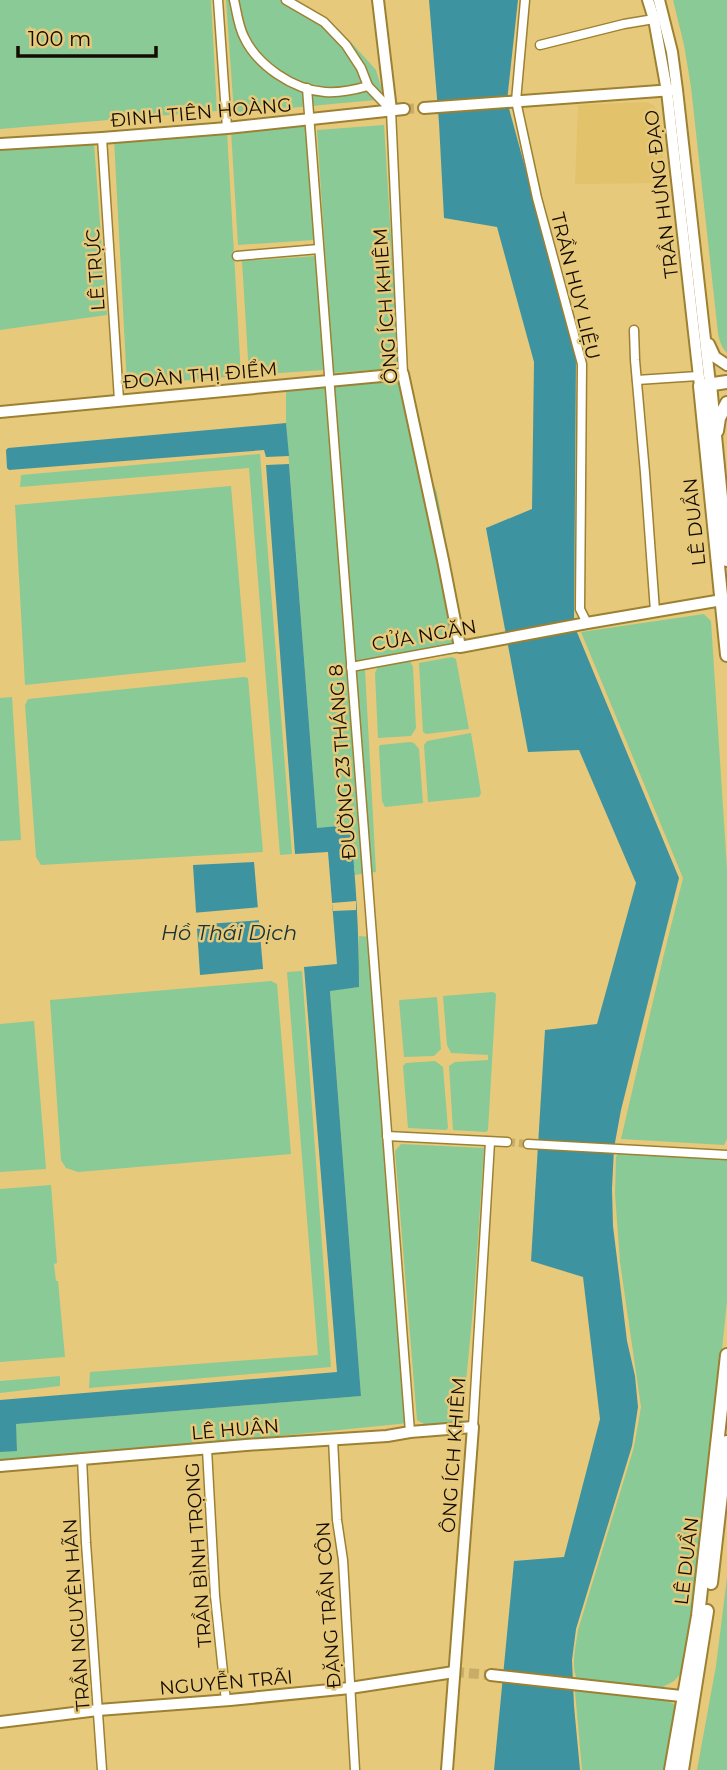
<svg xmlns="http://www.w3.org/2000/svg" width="727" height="1770" viewBox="0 0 727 1770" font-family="Montserrat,sans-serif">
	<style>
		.built { fill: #e2c26b }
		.green { fill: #8aca96 }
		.water { fill: #3e93a1 }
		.pier { fill: #e7c97b }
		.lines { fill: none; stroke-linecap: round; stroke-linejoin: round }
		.street-tunnel { stroke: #c8ad69; stroke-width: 8; stroke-dasharray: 8 4; stroke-linecap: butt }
		.secondary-tunnel { stroke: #c8ad69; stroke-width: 10; stroke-dasharray: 10 5; stroke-linecap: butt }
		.street-casing { stroke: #9d8132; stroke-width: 11 }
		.secondary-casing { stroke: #9d8132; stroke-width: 14 }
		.primary-casing { stroke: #9d8132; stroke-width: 16 }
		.street { stroke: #fff; stroke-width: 8 }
		.secondary { stroke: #fff; stroke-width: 10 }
		.primary { stroke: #fff; stroke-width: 12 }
		.labels { text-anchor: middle; stroke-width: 5; stroke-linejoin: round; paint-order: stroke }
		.street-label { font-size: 19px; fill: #150c00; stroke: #e7c97b }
		.water-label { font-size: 21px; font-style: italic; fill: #183338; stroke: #e7c97b }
	</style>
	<rect width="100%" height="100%" fill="#e7c97b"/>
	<path class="built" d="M647,102L653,105L658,111L666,183L575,184L578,105Z"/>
	<g class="green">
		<path d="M0,0H211L217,111L0,129Z"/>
		<path d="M226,0H287L335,34L349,40L376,70L382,90L376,100L234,113Z"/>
		<path d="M673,0H727V353C719,345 718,334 717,324L691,87L684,45Z"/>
		<path d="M384,125L399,368L333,373L317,130Z"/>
		<path d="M306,126L314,240L238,245L231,131Z"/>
		<path d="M227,132L241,376L127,385L114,139Z"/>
		<path d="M94,144L107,315L0,330V150Z"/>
		<path d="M317,256L324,370L249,375L242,261Z"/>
		<path d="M401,380L425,482L431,477L437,493L467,652L369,666L365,670L376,872L354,875L355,869L317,828L286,423V389Z"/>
		<path d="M260,454L292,854L280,855L249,468L20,487L21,475Z"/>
		<path d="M231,486L246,662L25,685L15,505Z"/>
		<path d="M704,614L711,621L727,869V1139L724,1145L621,1139L664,954L683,878L581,632Z"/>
		<path d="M452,657L456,659L469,729L426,734L423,732L419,663Z"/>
		<path d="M410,661L413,667L416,728L411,736L378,738L375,673L378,666Z"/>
		<path d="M244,677L248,678L263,852L41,865L36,857L25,705L28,699Z"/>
		<path d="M12,697L21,840L0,841V698Z"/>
		<path d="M471,733L481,793L479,797L428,802L424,745L427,741Z"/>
		<path d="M410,742L414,743L419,749L423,803L385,807L382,801L379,747L380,745Z"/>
		<path d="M359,936L371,937L409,1423L0,1464V1452L17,1450L15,1424L361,1396L330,990L359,987Z"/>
		<path d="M302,971L331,1367L89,1388L90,1372L318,1355L287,972Z"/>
		<path d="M271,981L277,984L291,1154L78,1172L66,1168L61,1160L50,1000Z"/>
		<path d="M493,992L496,994L488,1130L486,1132L453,1130L449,1066L455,1062L488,1060V1055L451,1053L447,1045L443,996Z"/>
		<path d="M437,997L441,1049L434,1056L404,1057L399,1001L400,1000Z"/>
		<path d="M34,1021L46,1169L0,1172V1024Z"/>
		<path d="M435,1061L443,1067L448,1128L446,1130L408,1128L403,1066L406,1063Z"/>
		<path d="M401,1144L484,1148L474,1298L462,1424L429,1427L417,1420L395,1151Z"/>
		<path d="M619,1151L727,1159V1301L705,1515L685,1669L674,1681L661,1688L578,1681C570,1667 576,1646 578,1630L634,1447L641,1407L620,1262L615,1194L616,1157Z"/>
		<path d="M51,1185L57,1263L54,1264L56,1281H58L65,1357L0,1362V1189Z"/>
		<path d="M60,1376V1386L0,1393V1381Z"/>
		<path d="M727,1577V1770H697L716,1666Z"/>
		<path d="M577,1688L665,1699L675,1705L676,1718L664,1770H582L575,1691Z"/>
	</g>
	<g class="water">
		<path d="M429,0H518L507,101L576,355L574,625L679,878L621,1110L614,1148L612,1189L613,1226L627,1341L635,1376L638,1407L632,1446L576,1629L572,1660L574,1706L580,1770H494L514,1561L564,1557L600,1419L583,1277L531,1261L545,1030L597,1024L636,883L579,750L528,752L486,528L532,509L534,362L497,227L444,218L439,123Z"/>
		<path d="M286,423L289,456L266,457L264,450L9,470L7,468L6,450L8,448Z"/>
		<path d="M289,464L317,828L350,825C356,879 359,933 359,987L330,991L361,1396L16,1424L17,1451L0,1452V1400L337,1372L304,967L337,964L328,852L295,854L266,465Z"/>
		<path d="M254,862L263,969L200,975L193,865Z"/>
	</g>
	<g class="pier">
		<path d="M356,901V910L333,911L332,903Z"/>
		<path d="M261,907L262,920L193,925L192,913Z"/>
	</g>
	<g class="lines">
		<path class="street-tunnel" d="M507,1142L528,1144"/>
		<g class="secondary-tunnel">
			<path d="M404,109L424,108"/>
			<path d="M454,1672L491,1675"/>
		</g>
		<defs>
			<g id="street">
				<path d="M218,0L227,128"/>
				<path d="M234,0C237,12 238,25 244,37C257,65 293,90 325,92C340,93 354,90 368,86"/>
				<path d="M286,0L324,22L346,45L361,68L368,86L391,110L403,374"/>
				<path d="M525,0L516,101L537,198L582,364L580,609L587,623"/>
				<path d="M540,45L624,24L654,19"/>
				<path d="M307,88L410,1432"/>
				<path d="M102,138L119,400"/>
				<path d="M237,256L319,249"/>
				<path d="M634,330L635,360L645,473L655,611"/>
				<path d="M637,380L698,376"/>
				<path d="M351,667L460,647"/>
				<path d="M387,1136L507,1142"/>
				<path d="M528,1144L727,1155"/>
				<path d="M473,1427L490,1142"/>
				<path d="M333,1439L337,1520L343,1560L355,1770"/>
				<path d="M207,1449L215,1596L226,1701"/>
				<path d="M82,1458L86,1543L102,1770"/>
			</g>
			<g id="secondary">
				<path d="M378,0L391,110"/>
				<path d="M648,0L654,19L667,91L700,386"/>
				<path d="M659,0L672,52L677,90L710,384"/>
				<path d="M424,108L673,90"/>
				<path d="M0,144L102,138L227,128L404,109"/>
				<path d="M709,344L715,357L727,365"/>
				<path d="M0,412L403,374L443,560L460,647L587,623L722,600"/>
				<path d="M0,1466L246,1445L387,1436L410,1432L473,1427L447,1770"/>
				<path d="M491,1675L690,1697"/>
				<path d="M0,1722L98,1710L230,1700L350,1688L454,1672"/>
			</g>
			<g id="primary">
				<path d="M727,382L700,386L727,655"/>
				<path d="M710,384L727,560"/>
				<path d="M717,431L719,418L727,403"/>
				<path d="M711,1583L727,1442"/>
				<path d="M671,1770L698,1616L727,1355"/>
				<path d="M682,1770L707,1611"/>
			</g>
		</defs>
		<use href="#street" class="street-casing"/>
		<use href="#secondary" class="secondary-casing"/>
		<use href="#primary" class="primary-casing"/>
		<use href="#street" class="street"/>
		<use href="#secondary" class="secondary"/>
		<use href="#primary" class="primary"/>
	</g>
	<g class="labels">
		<g class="street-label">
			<text transform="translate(201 112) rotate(-5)" y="7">ĐINH TIÊN HOÀNG</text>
			<text transform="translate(661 194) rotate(-97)" y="7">TRẦN HƯNG ĐẠO</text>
			<text transform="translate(95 270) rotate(-94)" y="7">LÊ TRỰC</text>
			<text transform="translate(576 286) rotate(76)" y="7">TRẦN HUY LIỆU</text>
			<text transform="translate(385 306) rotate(-94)" y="7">ÔNG ÍCH KHIÊM</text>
			<text transform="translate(200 375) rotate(-5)" y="7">ĐOÀN THỊ ĐIỂM</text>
			<text transform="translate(694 522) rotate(-96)" y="7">LÊ DUẨN</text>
			<text transform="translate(424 635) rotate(-10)" y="7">CỬA NGĂN</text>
			<text transform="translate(342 762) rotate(-94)" y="7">ĐƯỜNG 23 THÁNG 8</text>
			<text transform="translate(235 1429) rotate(-5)" y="7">LÊ HUÂN</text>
			<text transform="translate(453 1455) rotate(-86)" y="7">ÔNG ÍCH KHIÊM</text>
			<text transform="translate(198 1555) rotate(-94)" y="7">TRẦN BÌNH TRỌNG</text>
			<text transform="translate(686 1561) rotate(-83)" y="7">LÊ DUẨN</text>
			<text transform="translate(328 1605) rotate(-94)" y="7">ĐẶNG TRẦN CÔN</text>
			<text transform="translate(76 1615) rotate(-94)" y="7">TRẦN NGUYÊN HÃN</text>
			<text transform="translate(226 1682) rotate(-5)" y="7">NGUYỄN TRÃI</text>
		</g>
		<g class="water-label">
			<text x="229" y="940">Hồ Thái Dịch</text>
		</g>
	</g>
	<path d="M18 46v10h138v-10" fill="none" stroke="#150c00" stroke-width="3.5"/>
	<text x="28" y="46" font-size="21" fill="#150c00" stroke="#e7c97b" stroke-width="5" paint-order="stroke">100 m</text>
</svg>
